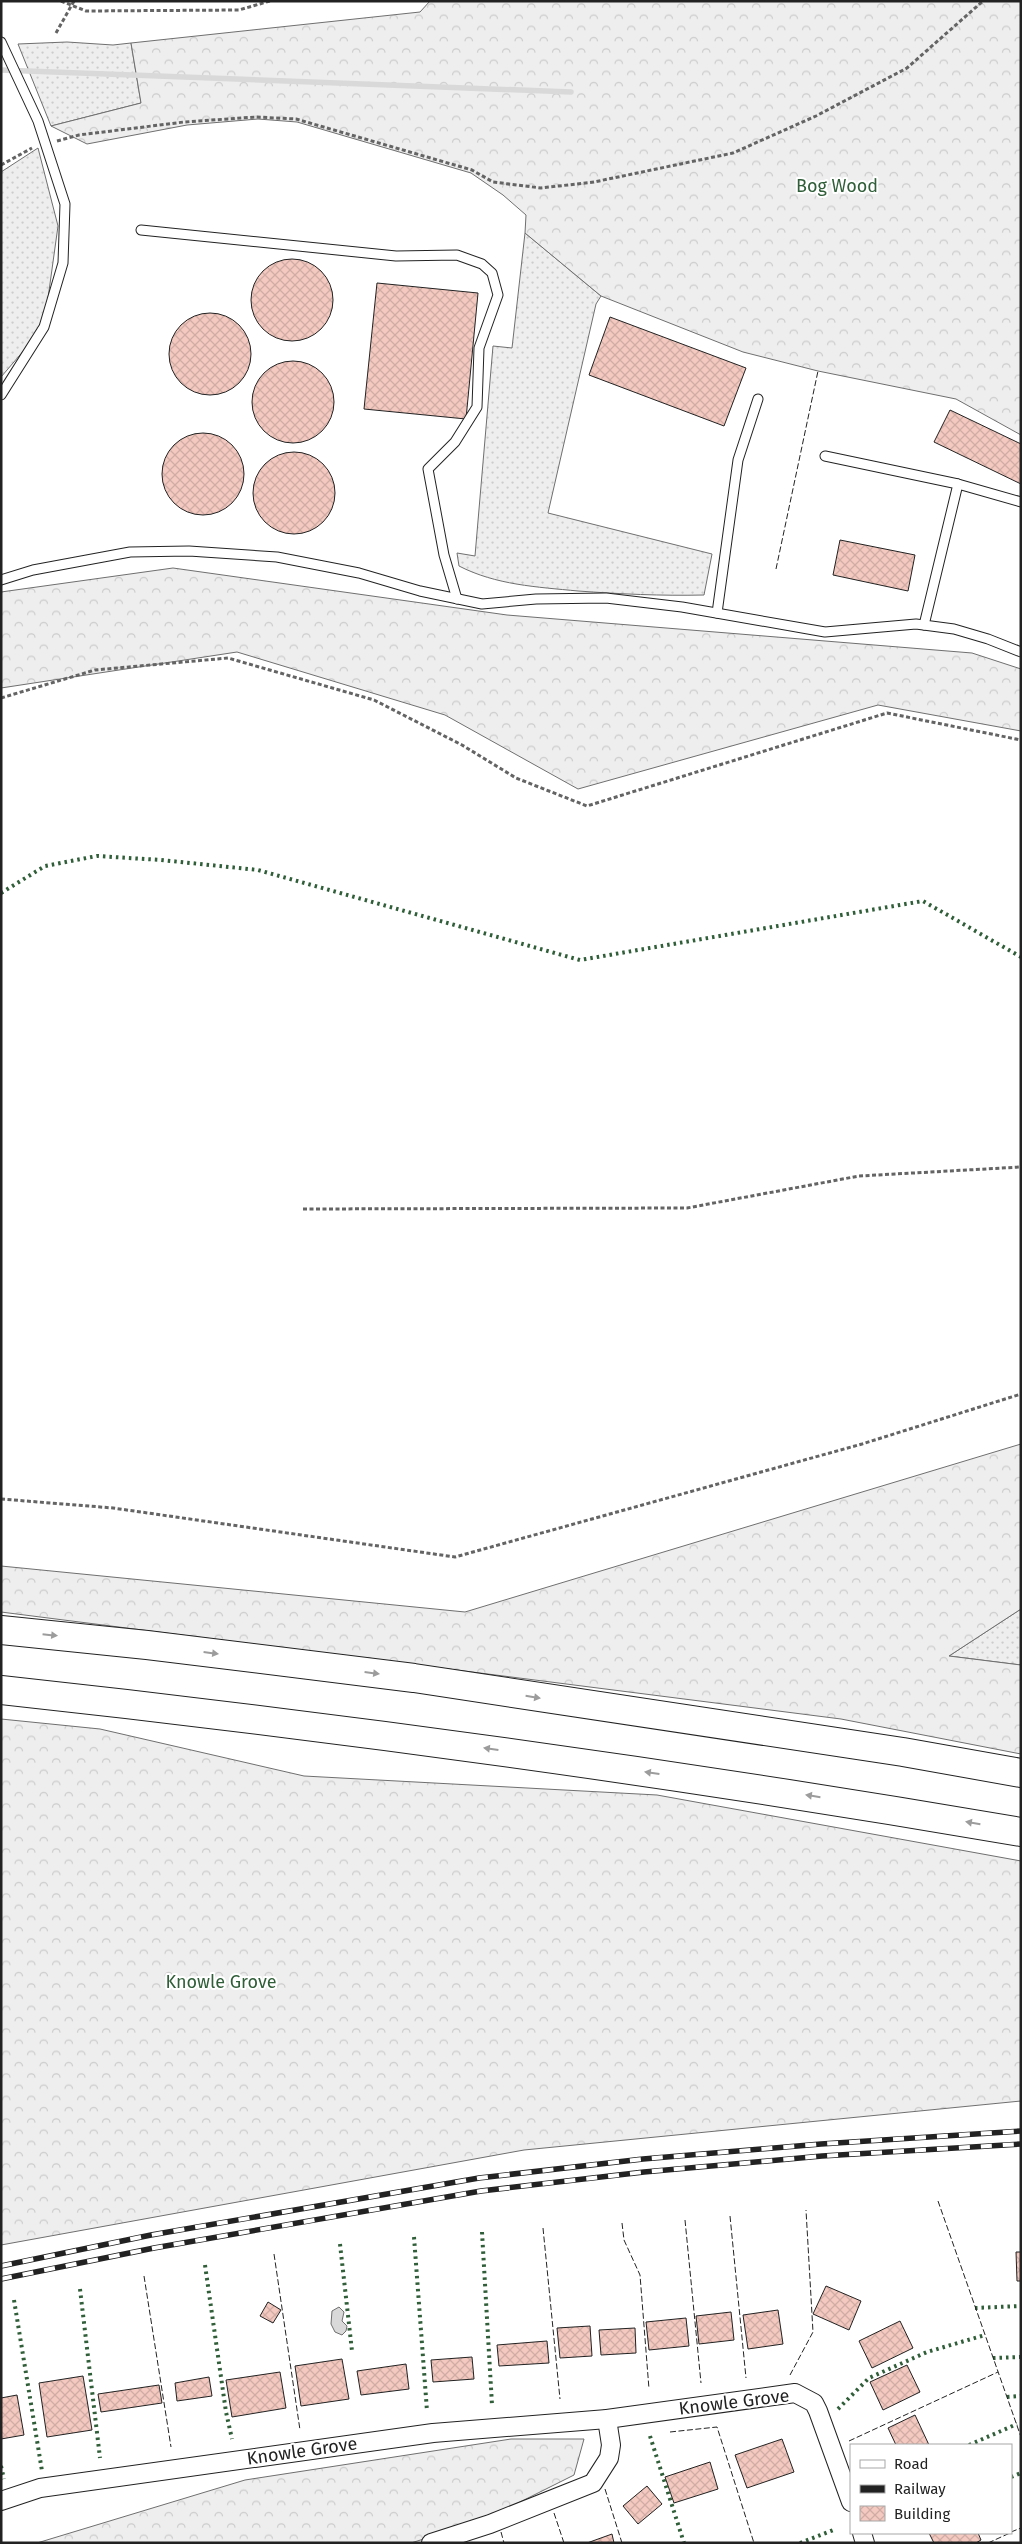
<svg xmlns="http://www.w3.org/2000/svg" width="1022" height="2544" viewBox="0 0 1022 2544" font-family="'Fira Sans',sans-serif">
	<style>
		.grass { fill: url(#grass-dots); stroke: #6f6f6f }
		.forest { fill: url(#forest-crowns); stroke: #6f6f6f }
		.water { fill: #d9d9d9; stroke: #6f6f6f }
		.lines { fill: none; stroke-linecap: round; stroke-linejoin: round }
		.stream { stroke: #d9d9d9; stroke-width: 5.5 }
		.building { fill: url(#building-cross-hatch); stroke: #222 }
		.lane-casing { stroke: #222; stroke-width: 11 }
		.street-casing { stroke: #222; stroke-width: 20 }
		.highway-casing { stroke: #222; stroke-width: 30 }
		.path { stroke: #646464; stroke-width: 3; stroke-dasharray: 4 2.5; stroke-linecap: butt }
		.lane { stroke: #fff; stroke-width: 9 }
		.street { stroke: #fff; stroke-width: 18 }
		.highway { stroke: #fff; stroke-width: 28 }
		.rail-casing { stroke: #222; stroke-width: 5.5 }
		.rail { stroke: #fff; stroke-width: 4; stroke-dasharray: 11; stroke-linecap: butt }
		.hedge { stroke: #2f5e38; stroke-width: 4; stroke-dasharray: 2.5 4; stroke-linecap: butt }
		.fence { stroke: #222; stroke-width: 1; stroke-dasharray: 6 2.5; stroke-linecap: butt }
		.oneway { fill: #9c9c9c }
		.labels { text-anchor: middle; stroke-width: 4; stroke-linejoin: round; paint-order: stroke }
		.park-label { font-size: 18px; fill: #2f5e38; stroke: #fff }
		.street-label { font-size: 18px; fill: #222; stroke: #fff }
	</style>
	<defs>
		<pattern id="grass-dots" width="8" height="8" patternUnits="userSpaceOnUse" patternTransform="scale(1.25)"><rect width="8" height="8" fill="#eee"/><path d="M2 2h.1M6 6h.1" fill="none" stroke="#ccc" stroke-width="1.8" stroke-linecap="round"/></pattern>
		<pattern id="forest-crowns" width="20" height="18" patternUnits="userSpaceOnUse" patternTransform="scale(1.25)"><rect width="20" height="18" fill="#eee"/><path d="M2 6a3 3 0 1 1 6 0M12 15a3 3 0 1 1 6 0" fill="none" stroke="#ccc"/></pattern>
		<pattern id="building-cross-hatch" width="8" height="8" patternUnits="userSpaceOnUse" patternTransform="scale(1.25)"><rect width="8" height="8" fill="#f3c9c0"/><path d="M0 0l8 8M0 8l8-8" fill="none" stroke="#d0aca5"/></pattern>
	</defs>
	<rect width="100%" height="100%" fill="#fff"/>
	<g class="grass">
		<path d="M67,42L113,45L131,43L141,103L51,126L18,44Z"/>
		<path d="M38,148L58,226L44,327L1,377V172Z"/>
		<path d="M525,233L601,296L596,304L548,513L712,554L704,595C661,596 620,594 578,591C537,587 496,585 459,566L457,553L475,556L493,346L512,348Z"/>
		<path d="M1021,1609V1665L949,1656Z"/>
	</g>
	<g class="forest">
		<path d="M430,1H1021V435L956,399L818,371L743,352L601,296L525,233L526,215L503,195L471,173L297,122L258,119L187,125L87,144L51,126L141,103L131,43L420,12Z"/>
		<path d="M173,568L507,615L972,653L1021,669V731L878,705L578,789L445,715L237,652L1,688V592Z"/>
		<path d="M1021,1444V1609L949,1656L1021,1665V1754L841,1719L1,1612V1566L465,1612Z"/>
		<path d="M1,1719L100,1729L304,1776L657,1795L1021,1861V2101L524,2150L1,2245Z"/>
		<path d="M511,2439H584L574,2475L484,2520L411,2543H37L245,2480Z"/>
	</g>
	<path class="water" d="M339,2307L344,2312L342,2321L347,2326L346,2331L342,2335L335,2332L331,2324L332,2311Z"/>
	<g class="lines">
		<path class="stream" d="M1,70L571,92"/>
	</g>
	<g class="building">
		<circle cx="292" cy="300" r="41"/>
		<path d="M377,283L478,293L466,419L364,409Z"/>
		<circle cx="210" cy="354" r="41"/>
		<path d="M610,317L746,368L724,426L589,375Z"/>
		<circle cx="293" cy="402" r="41"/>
		<path d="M950,410L1021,444V484L934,442Z"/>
		<circle cx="203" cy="474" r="41"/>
		<circle cx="294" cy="493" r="41"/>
		<path d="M840,540L915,555L908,591L833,575Z"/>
		<path d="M1016,2252H1021V2281H1017Z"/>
		<path d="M826,2286L861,2301L849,2330L813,2314Z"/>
		<path d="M268,2302L281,2310L273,2323L260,2316Z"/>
		<path d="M778,2310L783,2344L748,2349L743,2315Z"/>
		<path d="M731,2312L734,2340L699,2344L696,2316Z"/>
		<path d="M686,2318L689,2346L649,2350L646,2322Z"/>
		<path d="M900,2321L913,2348L872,2368L859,2341Z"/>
		<path d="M590,2326L592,2356L560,2358L557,2328Z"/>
		<path d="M635,2328L636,2353L601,2355L599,2330Z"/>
		<path d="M547,2341L549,2363L499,2366L497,2345Z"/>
		<path d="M472,2357L474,2379L433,2382L431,2360Z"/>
		<path d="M342,2359L349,2399L301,2406L295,2366Z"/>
		<path d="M406,2364L409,2389L361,2395L357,2371Z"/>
		<path d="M907,2365L920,2392L883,2410L870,2382Z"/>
		<path d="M280,2372L286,2408L232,2417L226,2380Z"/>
		<path d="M83,2376L92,2430L47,2437L39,2383Z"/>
		<path d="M209,2377L212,2396L177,2401L175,2383Z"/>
		<path d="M159,2385L162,2403L101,2412L98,2394Z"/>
		<path d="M17,2395L24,2435L1,2439V2398Z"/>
		<path d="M915,2415L929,2445H896L888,2428Z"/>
		<path d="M782,2439L794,2472L747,2488L735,2455Z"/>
		<path d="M710,2462L718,2489L674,2503L665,2477Z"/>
		<path d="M647,2486L662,2504L638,2524L623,2506Z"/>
		<path d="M929,2533H978L981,2540L976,2543H934Z"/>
		<path d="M612,2534L614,2543H587Z"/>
	</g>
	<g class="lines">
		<defs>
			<g id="lane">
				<path d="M1,42L38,121L65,204L63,263L44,327L1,395"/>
				<path d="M141,230L396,256L457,255L482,264L492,273L498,295L479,348L477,407L455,442L428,469L444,555L457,599"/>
				<path d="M825,456L958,484L1021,502"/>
				<path d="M1,580L33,570L130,552L189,551L277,557L359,573L420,591L482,604L536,599L606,598L682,607L825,632L916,624L954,629L988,639L1021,652"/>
				<path d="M717,613L738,460L758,399"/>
				<path d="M924,625L958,484"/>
			</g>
			<g id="street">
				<path d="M1,2501L40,2488L433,2433L607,2419L795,2393L814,2403L818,2411L851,2502"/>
				<path d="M862,2533L865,2543"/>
				<path d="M431,2543L490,2524L593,2483L609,2458L611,2445L607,2419"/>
			</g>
			<g id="highway">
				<path d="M1,1630L147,1645L414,1678L903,1752L1021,1773"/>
				<path d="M1,1690C343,1727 682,1774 1021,1832"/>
			</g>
		</defs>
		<use href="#lane" class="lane-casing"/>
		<use href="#street" class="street-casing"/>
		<use href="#highway" class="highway-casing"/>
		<g class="path">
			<path d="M61,1L86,11L239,10L270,1"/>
			<path d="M56,33L74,1"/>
			<path d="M57,141L79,135L184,122L256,117L296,119L472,170L493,182L541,188L594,182L733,153L816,116L907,68L983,1"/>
			<path d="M1,165L32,148"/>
			<path d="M1,698L95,670L228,658L374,700L462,745L516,778L587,806L887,713L1021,740"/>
			<path d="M303,1209L687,1208L859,1176L1021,1167"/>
			<path d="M1,1499L113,1508L455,1557L862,1444L1021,1394"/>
		</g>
		<use href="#lane" class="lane"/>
		<use href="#street" class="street"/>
		<use href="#highway" class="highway"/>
		<defs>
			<g id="rail">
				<path d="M1,2266L151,2235L479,2178L643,2159L821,2144L1021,2131"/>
				<path d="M1,2279L154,2248L481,2191L644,2172L822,2156L1021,2144"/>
			</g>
		</defs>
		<use href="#rail" class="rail-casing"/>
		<use href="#rail" class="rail"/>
		<g class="hedge">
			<path d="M1,893L45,866L97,856L161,860L258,870L580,960L923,901L1021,957"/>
			<path d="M482,2232L492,2405"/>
			<path d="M414,2237L427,2411"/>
			<path d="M340,2244L352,2351"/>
			<path d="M205,2265L226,2412L232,2439"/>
			<path d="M80,2289L100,2458"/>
			<path d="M14,2300L42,2471"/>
			<path d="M975,2308L1021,2306"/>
			<path d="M993,2358L1021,2357"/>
			<path d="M1007,2397L1021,2396"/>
			<path d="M838,2409L869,2378L927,2352L985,2335"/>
			<path d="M650,2436L684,2543"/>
			<path d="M969,2445L1017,2424"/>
			<path d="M1,2466L4,2479"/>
			<path d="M1011,2477L1021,2473"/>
			<path d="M800,2543L836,2529"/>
		</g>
		<g class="fence">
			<path d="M776,569L818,371"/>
			<path d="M938,2201L1021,2437"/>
			<path d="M730,2216L746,2378"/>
			<path d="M685,2220L701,2383"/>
			<path d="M622,2223L624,2240L640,2275L649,2389"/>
			<path d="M543,2228L560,2399"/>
			<path d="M274,2254L300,2430"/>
			<path d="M144,2276L171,2447"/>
			<path d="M790,2375L813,2332L806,2210"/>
			<path d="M670,2432L717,2427L754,2543"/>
			<path d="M849,2441L998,2372"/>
			<path d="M605,2489L622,2543"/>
			<path d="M554,2513L564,2543"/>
			<path d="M501,2532L504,2543"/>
			<path d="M1011,2532L1021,2528"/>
			<path d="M988,2543L1010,2533"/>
		</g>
	</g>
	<defs><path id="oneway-solid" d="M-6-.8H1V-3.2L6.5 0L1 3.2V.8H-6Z" transform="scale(1.25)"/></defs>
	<g class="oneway">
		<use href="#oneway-solid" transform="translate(50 1635) rotate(6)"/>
		<use href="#oneway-solid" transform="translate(211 1653) rotate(7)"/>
		<use href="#oneway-solid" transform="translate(372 1673) rotate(7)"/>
		<use href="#oneway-solid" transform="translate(533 1697) rotate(9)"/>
		<use href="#oneway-solid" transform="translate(491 1749) rotate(-172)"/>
		<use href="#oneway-solid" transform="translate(652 1773) rotate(-172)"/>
		<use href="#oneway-solid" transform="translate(813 1796) rotate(-171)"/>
		<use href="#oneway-solid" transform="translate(973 1823) rotate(-170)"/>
	</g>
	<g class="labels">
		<g class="park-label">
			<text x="837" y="192">Bog Wood</text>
			<text x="221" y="1988">Knowle Grove</text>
		</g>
		<g class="street-label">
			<text transform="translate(734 2402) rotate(-7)" y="6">Knowle Grove</text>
			<text transform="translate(302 2451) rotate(-8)" y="6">Knowle Grove</text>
		</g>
	</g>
	<rect width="1022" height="2544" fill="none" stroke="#222222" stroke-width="5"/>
	<rect x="850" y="2444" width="162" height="90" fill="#ffffff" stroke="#a7a7a7"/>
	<rect x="860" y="2460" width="25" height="8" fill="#ffffff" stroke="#a7a7a7"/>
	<text x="894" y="2469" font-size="15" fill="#222222">Road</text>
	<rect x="860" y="2485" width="25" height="8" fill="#222222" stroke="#a7a7a7"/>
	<text x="894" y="2494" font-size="15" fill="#222222">Railway</text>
	<rect x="860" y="2506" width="25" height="15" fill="url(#building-cross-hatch)" stroke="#a7a7a7"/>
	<text x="894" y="2519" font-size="15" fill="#222222">Building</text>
</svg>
